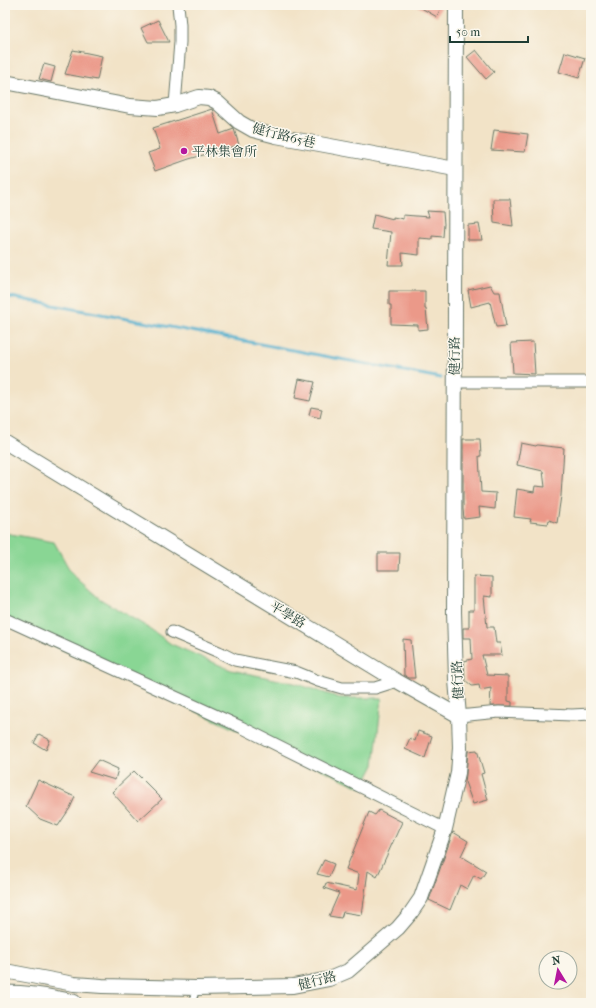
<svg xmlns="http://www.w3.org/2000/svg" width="596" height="1008" viewBox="0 0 596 1008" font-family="'IM FELL French Canon','Noto Serif TC',serif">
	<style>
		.green { fill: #89d694; stroke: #548a64 }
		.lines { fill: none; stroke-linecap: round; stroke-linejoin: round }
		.stream { stroke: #4faecd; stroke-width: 3 }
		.building { fill: #eb9989 }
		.service-casing { stroke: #697767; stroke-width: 8 }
		.minor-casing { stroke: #697767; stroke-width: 13 }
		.tertiary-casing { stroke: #697767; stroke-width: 16 }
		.primary-casing { stroke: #697767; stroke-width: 19 }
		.service { stroke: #fff; stroke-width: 5.5 }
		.minor { stroke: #fff; stroke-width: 11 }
		.tertiary { stroke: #fff; stroke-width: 14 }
		.primary { stroke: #fff; stroke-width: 17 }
		.poi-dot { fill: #b5179e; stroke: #fbf7ec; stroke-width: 1.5 }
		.labels { text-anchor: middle; stroke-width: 3; stroke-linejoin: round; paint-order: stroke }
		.street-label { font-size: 13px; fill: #1f3d34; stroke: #fbf7ec }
		.poi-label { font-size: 13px; fill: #1f3d34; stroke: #fbf7ec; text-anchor: start }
	</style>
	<rect width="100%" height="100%" fill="#fbf7ec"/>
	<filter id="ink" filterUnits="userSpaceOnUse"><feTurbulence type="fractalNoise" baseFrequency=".025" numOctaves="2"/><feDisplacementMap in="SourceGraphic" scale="8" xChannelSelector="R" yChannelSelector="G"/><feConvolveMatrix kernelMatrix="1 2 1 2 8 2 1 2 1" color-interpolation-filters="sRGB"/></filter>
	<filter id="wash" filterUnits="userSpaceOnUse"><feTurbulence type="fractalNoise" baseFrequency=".012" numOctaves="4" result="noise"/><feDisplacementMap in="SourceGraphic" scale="16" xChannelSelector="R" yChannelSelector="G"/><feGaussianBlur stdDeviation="0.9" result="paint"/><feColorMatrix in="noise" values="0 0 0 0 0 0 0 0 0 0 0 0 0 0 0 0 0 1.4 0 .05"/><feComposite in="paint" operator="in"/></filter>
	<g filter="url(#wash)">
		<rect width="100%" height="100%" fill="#f2e3c7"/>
		<path class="green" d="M5,533L54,542L72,574L100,599L149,628L171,644L231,670L294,683L340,698H382L374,765L362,788L5,623Z"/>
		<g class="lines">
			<path class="stream" d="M5,296L441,378"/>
		</g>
		<g id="blocks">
			<g class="building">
				<path d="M416,5H436L441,7L437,17Z"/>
				<path d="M158,20L169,42H148L141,28Z"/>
				<path d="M73,50L102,56L97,80L65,74Z"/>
				<path d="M476,50L494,72L486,79L467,57Z"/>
				<path d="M565,52L585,58L579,78L559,72Z"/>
				<path d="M44,64L55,67L51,82L39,79Z"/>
				<path d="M212,109L220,134L234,129L239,145L189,159L155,171L148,153L160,149L153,128Z"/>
				<path d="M494,130L528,134L525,152L491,150Z"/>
				<path d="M493,199H510L513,226L494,223Z"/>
				<path d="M427,211L443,212L444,224L443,237L432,236V239L419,238V255L402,253L403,265H388L391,232L371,229L374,214L393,219V217L403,219V215L429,217Z"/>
				<path d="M479,224L482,240H468V225Z"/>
				<path d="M490,285L494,292H500L506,326L496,327L490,302L471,307L468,290Z"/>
				<path d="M389,291H425V309H426L428,329L418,330V325L391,324V305H389Z"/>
				<path d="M533,342L535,374L513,373L511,343Z"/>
				<path d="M299,379L315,382L310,401L295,398Z"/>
				<path d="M311,407L322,409L320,418L309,415Z"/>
				<path d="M463,439H480L481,456H479L481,492L496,493L495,509L479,507L480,517L464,519L463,509Z"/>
				<path d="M521,443L536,446L537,445L564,448L561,496L557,523L549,520L548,524L530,522L531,519L514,517L517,489L534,492L535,486L545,487L543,471L517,465Z"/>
				<path d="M378,553H400L399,570H378Z"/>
				<path d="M474,576L492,577V597L484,596L487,627H494L496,643H500L502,655H482L487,675L508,676V701L512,702V706H490L491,688L480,690L479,685L472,686L465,680L464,661L472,659L471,638H463V628H469V610H474Z"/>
				<path d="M403,639L411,640L415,678H409L404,675Z"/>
				<path d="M418,731L432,736L425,758L405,749L410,738L415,741Z"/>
				<path d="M39,734L50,740L46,750L34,743Z"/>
				<path d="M477,750L484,773L481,774L488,800L473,804L465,782L466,774L468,751Z"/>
				<path d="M98,760L118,769L115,780L89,772Z"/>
				<path d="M134,771L162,799L138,821L112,792Z"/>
				<path d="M38,780L75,797L70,808L58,826L40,819L26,806Z"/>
				<path d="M379,810L402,822L377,877L368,871L362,915L343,912L341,918L329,916L339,893L324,888L326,883L357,890L359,874L346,869L369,812L375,815Z"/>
				<path d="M453,832L468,841L461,856L486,871L481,879L474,875L467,889L460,885L450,910L429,900Z"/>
				<path d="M324,860L334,864L329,877L317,874Z"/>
			</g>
		</g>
	</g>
	<g filter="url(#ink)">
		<use href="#blocks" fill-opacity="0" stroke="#697767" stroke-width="1"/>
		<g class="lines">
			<defs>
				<path id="service" d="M192,1003L197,988"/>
				<g id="minor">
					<path d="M175,105L180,42V25L178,5"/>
					<path d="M454,382H591"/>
					<path d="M5,619L241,727L445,829"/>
					<path d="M172,632L219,652L235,660L296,672L318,681L342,688H375L397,681"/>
					<path d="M459,716L499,712L572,715L591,714"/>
				</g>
				<g id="tertiary">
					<path d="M5,82L130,106L158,108L175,105L199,97L209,98L217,102L239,122L253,130L276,136L455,169"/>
					<path d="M5,442L397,681L459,716"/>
					<path d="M5,971L74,984L102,986L197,988L293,986L329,979L348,971L398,928L410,914L421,898L445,829L458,773L460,748L459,716L456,680L454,612L456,5"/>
				</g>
				<path id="primary" d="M5,994C28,994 51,998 73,1003"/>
			</defs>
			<use href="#service" class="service-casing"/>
			<use href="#minor" class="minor-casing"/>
			<use href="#tertiary" class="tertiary-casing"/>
			<use href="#primary" class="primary-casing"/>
			<use href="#service" class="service"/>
			<use href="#minor" class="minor"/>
			<use href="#tertiary" class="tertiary"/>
			<use href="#primary" class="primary"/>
		</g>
	</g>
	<circle class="poi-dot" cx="184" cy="151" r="4"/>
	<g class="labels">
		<g class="street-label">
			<text transform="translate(284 135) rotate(14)" y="5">健行路65巷</text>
			<text transform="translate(454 356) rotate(-90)" y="5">健行路</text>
			<text transform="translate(288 614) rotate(31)" y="5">平學路</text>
			<text transform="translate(457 680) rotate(-93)" y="5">健行路</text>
			<text transform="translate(317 980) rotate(-15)" y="5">健行路</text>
		</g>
		<g class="poi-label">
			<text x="192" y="156">平林集會所</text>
		</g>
	</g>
	<rect width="596" height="1008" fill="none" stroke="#fbf7ec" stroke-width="20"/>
	<g transform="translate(558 970) rotate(350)"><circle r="19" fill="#fbf7ec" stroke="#a3ada2"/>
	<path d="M0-3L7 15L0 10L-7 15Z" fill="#b5179e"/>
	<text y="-6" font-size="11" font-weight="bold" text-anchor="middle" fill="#1f3d34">N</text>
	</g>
	<path d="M450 36v6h78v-6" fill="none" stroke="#1f3d34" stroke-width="2"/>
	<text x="456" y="36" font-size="12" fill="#1f3d34" stroke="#fbf7ec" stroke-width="3" paint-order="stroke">50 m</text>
</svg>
